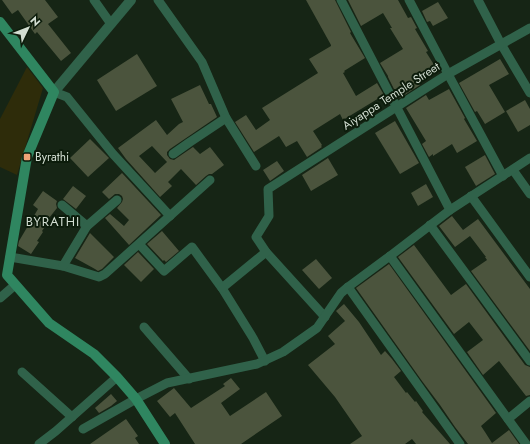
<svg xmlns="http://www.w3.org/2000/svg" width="530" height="444" viewBox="0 0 530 444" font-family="Jost,sans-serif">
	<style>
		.green { fill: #2e2c0a }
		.building { fill: #4b543d; fill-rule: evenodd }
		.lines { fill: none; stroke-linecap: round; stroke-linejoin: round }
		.minor { stroke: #30624a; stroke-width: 9 }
		.tertiary { stroke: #30624a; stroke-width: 10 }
		.secondary { stroke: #2f8660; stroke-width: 10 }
		.poi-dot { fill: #efa376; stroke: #0c1c0b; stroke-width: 1.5 }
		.labels { text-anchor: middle; stroke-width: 4; stroke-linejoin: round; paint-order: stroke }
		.street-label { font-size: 12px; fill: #d2ddd1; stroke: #0c1c0b }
		.poi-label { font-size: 12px; fill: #d2ddd1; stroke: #0c1c0b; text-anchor: start }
		.neighbourhood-label { font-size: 13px; letter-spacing: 1px; fill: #d2ddd1; stroke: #0c1c0b }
	</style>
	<rect width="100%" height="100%" fill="#162515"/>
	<path class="green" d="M27,67L43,88L17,175L0,167V119Z"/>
	<g class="building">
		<path d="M2,0H45L58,17L48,24L71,53L61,61L37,32L35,34L18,10L12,14Z"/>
		<path d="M306,0H335L351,32L350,33L365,58L344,71L345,72L343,73L356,96L377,83L384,95L343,120L340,114L313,131L322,145L321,146L322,147L307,157L297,141L286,147L279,136L254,152L235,122L246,115L256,130L270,120L262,108L318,73L309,59L331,46V45Z"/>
		<path d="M348,0H398L408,18L411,17L417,28L415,29L428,51L426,52L436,68L417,79L420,85L400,98L395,89H394L388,77V76L380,63L403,49L390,28H392L383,13L361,26Z"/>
		<path d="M438,2L448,18L433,26L430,21L427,22L422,11Z"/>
		<path d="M137,54L157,86L116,111L97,80Z"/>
		<path d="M500,59L509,74L489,85L505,112L485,124L477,111L475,112L459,83Z"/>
		<path d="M200,85L209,104H211L217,117L170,149L167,152V155L170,159L174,160L193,147L200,154L210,147L224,165L212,174H209L206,176L196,185L181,169L168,182L172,186L160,197L126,159L118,148L156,120L167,135L179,124L183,122L171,99ZM152,146L167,162L155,173L139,156Z"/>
		<path d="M449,89L465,118L464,119L477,141L457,153L452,144L433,156V154L429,157L422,144L426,141L406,108L426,95L429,100Z"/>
		<path d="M525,100L530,109V125L518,132L506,111Z"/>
		<path d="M395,121L419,163L400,174L375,133Z"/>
		<path d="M90,139L109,158L88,177L70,158Z"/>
		<path d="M485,155L495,174L476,186L465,167Z"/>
		<path d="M328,158L338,175L311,191L302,175Z"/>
		<path d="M277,161L284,171L270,181L263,170Z"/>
		<path d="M122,173L161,215L129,245L105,218L110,214L124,226L129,220L117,208L122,202L123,199L122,196L119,194H115L109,199L102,192Z"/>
		<path d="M426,184L433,197L418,206L411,193Z"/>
		<path d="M73,186L86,196L76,209L63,199Z"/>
		<path d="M43,191L57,201L56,204L57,208L49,218L50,219L42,231L43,232L37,241L39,242L31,254L18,246L19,241L38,209L33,205Z"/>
		<path d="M452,216L463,230L478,219L530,289V351L471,271L487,260L485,257H486L470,236L455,247L439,226Z"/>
		<path d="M162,231L179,251L166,262L164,260L163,261L147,244Z"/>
		<path d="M90,233L114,257L102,269L98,271L95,269L75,258Z"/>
		<path d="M414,245L451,295L466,284L525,365L530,367V395L526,396L499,361L483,375L467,352L483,340L469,322L454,334L398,257Z"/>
		<path d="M138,252L154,269L141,282L124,265Z"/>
		<path d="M316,259L332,278L319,289L302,270Z"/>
		<path d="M389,264L496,413L481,426L485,432L492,443L509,430L519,444H468L455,427L440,405L422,381L356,288Z"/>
		<path d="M344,304L359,322L381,355L385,351L392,359L401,371L394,377L406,393L407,392L415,402L416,401L423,411L422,412L450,444H416L412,439L405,444H350L362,436L335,397L308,365L335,344L328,336L345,321L336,311Z"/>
		<path d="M231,378L240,389L221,403L230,416L266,392L282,416L241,444H195L175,413L170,417L157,401L174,388L191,408L225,386L223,384Z"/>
		<path d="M111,394L117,401L111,406L99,413L95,408Z"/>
		<path d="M126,419L138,436L135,438L139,444H90Z"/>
	</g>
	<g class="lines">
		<g class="minor">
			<path d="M94,0L111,24"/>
			<path d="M158,0L202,62L226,118L256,166"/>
			<path d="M341,0L450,210"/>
			<path d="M409,0L448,74L503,176"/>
			<path d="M478,0L501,44L530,93"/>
			<path d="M54,92L67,97L113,154L170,216"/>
			<path d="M173,154L190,142L226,118"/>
			<path d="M513,170L530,194"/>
			<path d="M471,196L530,277"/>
			<path d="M62,205L87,226"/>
			<path d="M430,225L530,361"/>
			<path d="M139,244L164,271L192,247L222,288L253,338L265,361"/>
			<path d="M266,252L325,317"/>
			<path d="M390,256L526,444"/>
			<path d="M10,257L63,266L99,277L105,274L210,180"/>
			<path d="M63,266L87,226L117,200"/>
			<path d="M348,287L460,444"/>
			<path d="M222,288L266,252L256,237L269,216L268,189L448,74L530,28"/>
			<path d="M0,298L15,285"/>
			<path d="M144,327L189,379"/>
			<path d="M22,372L72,417"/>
			<path d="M508,419L530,401"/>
			<path d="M83,429L136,399L167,383L257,364L283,352L317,328L341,293L348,287L390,256L450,210L530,158"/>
			<path d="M39,444L56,431L117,377"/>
		</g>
		<path class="tertiary" d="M54,92L131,0"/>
		<path class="secondary" d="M0,22L54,92L27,157L7,275L49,323L94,354L117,377L136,399L165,444"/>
	</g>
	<rect class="poi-dot" x="23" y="153" width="8" height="8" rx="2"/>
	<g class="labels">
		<g class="street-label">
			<text transform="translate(391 96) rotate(-33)" y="4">Aiyappa Temple Street</text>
		</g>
		<g class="poi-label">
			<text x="35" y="161">Byrathi</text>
		</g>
		<g class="neighbourhood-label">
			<text x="53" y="226">BYRATHI</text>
		</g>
	</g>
	<g transform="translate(28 28) rotate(47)" stroke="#0c1c0b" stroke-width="3" paint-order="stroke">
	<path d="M0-3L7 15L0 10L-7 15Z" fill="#d2ddd1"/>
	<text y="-6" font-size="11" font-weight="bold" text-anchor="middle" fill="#d2ddd1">N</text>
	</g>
</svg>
